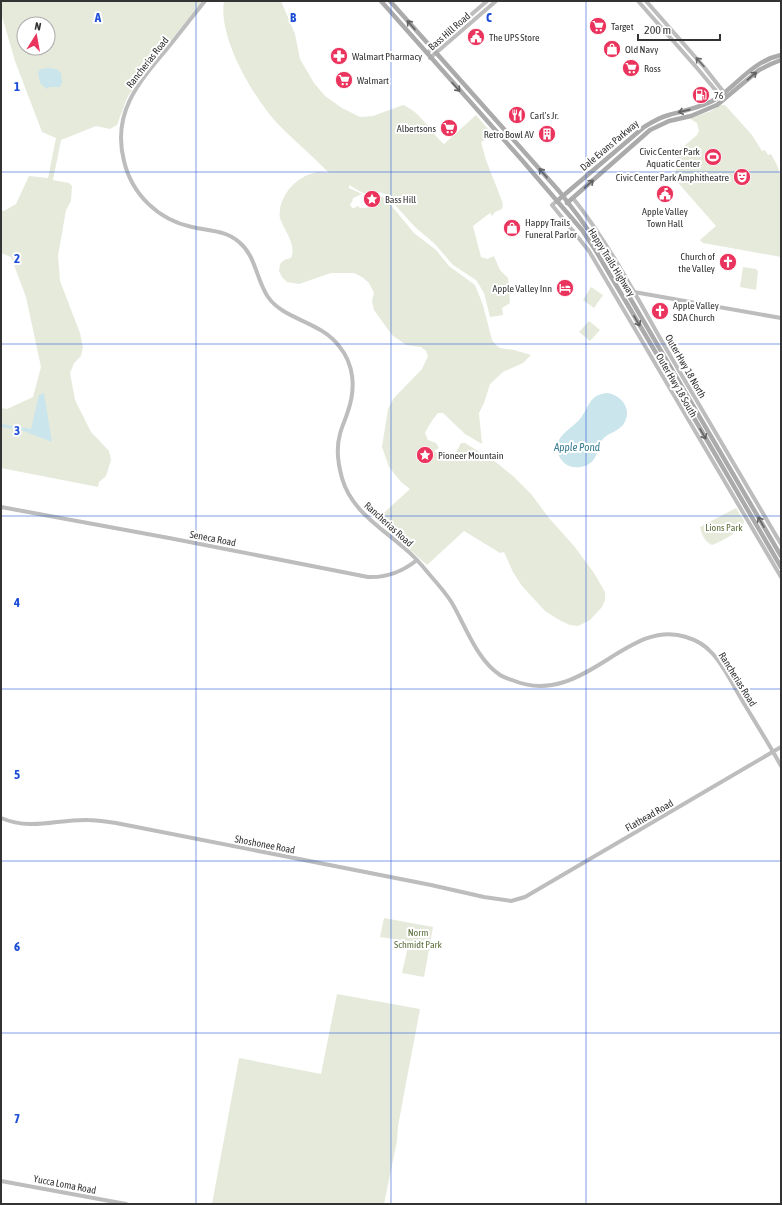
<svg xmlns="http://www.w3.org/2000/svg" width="782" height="1205" viewBox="0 0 782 1205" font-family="'Asap Condensed',sans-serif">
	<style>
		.green { fill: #e5eadb; fill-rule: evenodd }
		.water { fill: #cbe5ed }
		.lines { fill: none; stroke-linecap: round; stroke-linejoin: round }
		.secondary { stroke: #bdbdbd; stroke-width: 4 }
		.primary { stroke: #ababab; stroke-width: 4.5 }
		.oneway { stroke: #636363 }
		.oneway2 { stroke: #6a6a6a }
		.grid { fill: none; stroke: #1d4ed8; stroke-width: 1; stroke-opacity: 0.55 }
		.labels { text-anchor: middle; stroke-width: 4; stroke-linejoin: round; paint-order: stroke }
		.poi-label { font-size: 10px; fill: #333; stroke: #fff; text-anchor: start }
		.street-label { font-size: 10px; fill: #333; stroke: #fff }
		.park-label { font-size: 10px; fill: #5d713e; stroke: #fff }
		.water-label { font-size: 11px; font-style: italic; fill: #3a7d92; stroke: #fff }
		.grid-label { font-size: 13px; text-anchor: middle; font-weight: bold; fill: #1d4ed8; stroke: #fff; stroke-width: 4; stroke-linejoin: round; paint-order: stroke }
	</style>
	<rect width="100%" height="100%" fill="#fff"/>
	<g class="green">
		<path d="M1,1H203L142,75L127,98L117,125L110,129L96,126L61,140L53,180L69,183L72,186L71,201L66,210L58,256L60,281L80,333L83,347L81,356L74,363L70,373L75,400L91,432L109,451L111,460L106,476L99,482L98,487L1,468V408L7,409L33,397L41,367L26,297L11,257L1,253V210L4,211L16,204L29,176L48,178L56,138L42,132L15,61L1,13ZM24,24H48V48H24Z"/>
		<path d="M224,1H281L295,34L300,59L314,83L325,96L342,108L360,117L373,116L403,105C421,112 430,132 444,144L476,115L493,135L481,142L486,160L502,201L503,205L502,209L495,212L492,216L490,213L473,226L481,257L487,259L494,256L500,270L508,278L510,303L502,308L503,315L490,317L484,293L476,280L453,265L435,244L415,227L385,194L380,192L375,195L363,193L349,185V188L362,194L353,198L352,202L350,204L352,208H354L358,206L360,208C365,208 371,208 376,204L379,196L383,197L390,204L414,233L436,250L449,266L475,285L483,305L492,340L496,345L500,348L514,350L531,355L523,363L503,372L490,384L484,403L479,413L482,444L465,434L443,413H438C435,416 427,428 425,433L428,440L436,443L439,448L434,451L447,461L455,454L461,443H465L497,463L514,477L531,494L549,518L574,546L594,573L605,592V600L602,607L590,620L578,626L570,625L561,621L545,611L522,586L513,572L504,552L500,553L464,531L427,565L376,520L410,489L401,482L389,467L382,447L388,409L394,398L422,369L428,356L426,351L421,347L406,345L392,335L374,310L372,301L374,293L369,283L362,277L354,273H331L299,284L287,282L282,277L279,271L280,264L284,260L291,258C297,244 284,231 280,218C279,216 280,212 280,209C283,192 297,177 314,173C319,171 324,173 329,173C312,155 293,140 276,122C252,95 218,37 224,1Z"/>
		<path d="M721,105H725L752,135L762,151L765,150L768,155L771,154L777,165L781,177V257L703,243L700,240L716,226L673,177C677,172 675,167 678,162L676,159L681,155L678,150L681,147L682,148L697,135L699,131L697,123L692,120L691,118L711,111Z"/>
		<path d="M743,267L756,269L758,271L756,290L740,287Z"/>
		<path d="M591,287L603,295L594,308L583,300Z"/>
		<path d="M589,321L600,330L590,341L579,332Z"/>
		<path d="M736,508L744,521L743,527C733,534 723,541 712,545C704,541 702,535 700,527Z"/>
		<path d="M384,918L433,927L424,977L402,973L407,951V944L401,940L380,937Z"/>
		<path d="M337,994L420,1009L398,1126L397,1141L384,1204H212L239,1058L321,1074Z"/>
	</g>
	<g class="water">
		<path d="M48,68L56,69L61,73L62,82L60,87H50L47,89L40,83L38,72L41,69Z"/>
		<path d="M44,393L52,442L21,430L1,427V424L31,429L39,395Z"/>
		<path d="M606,393C621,394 634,410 623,425C617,432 608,433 603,439C599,443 599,448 597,453C594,463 584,469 573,467C567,466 562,462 559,456C551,438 570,430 579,420C590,408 587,396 606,393Z"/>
	</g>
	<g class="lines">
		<g class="secondary">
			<path d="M205,1C192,17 179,34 166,50C137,84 112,114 124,161C132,195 159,220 192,227C209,231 225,230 239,242C256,256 256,279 268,297C284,320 320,321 339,346C354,364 356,388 348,411C346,418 342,426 340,434C336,448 338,464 342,478C351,510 379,526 403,547C413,555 421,564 429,574C437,583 446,593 452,603C466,627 477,660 500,675C501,676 511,680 512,680C582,710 627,617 686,637C696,640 705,645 712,653C723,665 731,681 739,695C753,719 768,742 781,766"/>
			<path d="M638,1L697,68L722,98"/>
			<path d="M646,1L704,67L726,95"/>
			<path d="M427,53L487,1"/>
			<path d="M430,58L496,1"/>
			<path d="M573,198C609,244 635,294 664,345C703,411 742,477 781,544"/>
			<path d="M557,201L552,205L589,251L781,577"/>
			<path d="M634,292L781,318"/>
			<path d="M1,507L169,538L368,577C387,578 402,572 417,560"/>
			<path d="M1,818C32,831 57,819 88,820C97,820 107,822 116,823L431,885L484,897L511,901L525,897L781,747"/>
			<path d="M1,1181L126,1204"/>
		</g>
		<g class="primary">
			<path d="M381,1L521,159L582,230L596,251L659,358L781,567"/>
			<path d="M390,1L559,191L579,217L602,250L781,556"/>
			<path d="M557,201L644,127C652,122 660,117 669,115C685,110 701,108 716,99C738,84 753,61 781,55"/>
			<path d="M567,203L650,130L669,121L691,116L717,105L759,70L771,64L781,60"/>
		</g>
	</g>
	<defs><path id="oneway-shaft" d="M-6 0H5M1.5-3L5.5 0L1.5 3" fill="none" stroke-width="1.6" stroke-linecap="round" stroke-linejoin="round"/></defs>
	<g class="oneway">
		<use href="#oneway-shaft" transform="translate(411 25) rotate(-131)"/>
		<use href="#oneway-shaft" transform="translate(752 76) rotate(-41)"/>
		<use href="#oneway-shaft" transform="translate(456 87) rotate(48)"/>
		<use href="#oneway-shaft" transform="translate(684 111) rotate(167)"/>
		<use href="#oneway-shaft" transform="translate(543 173) rotate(-131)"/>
		<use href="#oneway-shaft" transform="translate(589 184) rotate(-41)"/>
		<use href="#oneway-shaft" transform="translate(637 321) rotate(60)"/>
		<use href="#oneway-shaft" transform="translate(703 434) rotate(60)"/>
		<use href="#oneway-shaft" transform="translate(761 522) rotate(-120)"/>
	</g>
	<use class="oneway2" href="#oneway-shaft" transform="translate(700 62) rotate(-132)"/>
	<path class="grid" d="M196,1V1204M391,1V1204M586,1V1204M1,172H781M1,344H781M1,516H781M1,689H781M1,861H781M1,1033H781"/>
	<defs>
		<symbol id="supermarket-disc" viewBox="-11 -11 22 22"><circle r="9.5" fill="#eb345d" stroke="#fff"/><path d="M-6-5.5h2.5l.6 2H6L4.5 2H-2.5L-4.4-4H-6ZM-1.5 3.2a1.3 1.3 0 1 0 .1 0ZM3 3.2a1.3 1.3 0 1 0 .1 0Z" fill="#fff"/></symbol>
		<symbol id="civic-disc" viewBox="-11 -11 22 22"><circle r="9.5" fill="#eb345d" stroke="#fff"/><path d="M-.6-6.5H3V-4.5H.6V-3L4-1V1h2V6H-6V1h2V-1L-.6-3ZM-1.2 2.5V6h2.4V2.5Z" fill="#fff"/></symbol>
		<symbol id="shop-disc" viewBox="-11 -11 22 22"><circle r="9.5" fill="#eb345d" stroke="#fff"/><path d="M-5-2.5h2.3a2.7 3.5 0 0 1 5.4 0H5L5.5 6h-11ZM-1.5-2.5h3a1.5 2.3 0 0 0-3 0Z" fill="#fff"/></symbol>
		<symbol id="pharmacy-disc" viewBox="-11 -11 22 22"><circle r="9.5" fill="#eb345d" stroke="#fff"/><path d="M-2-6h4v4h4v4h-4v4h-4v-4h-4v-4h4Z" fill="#fff"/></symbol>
		<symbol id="fuel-disc" viewBox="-11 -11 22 22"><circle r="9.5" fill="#eb345d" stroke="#fff"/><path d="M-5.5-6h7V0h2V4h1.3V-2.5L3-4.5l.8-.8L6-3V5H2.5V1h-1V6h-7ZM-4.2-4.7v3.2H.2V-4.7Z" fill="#fff"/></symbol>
		<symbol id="restaurant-disc" viewBox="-11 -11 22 22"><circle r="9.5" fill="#eb345d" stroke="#fff"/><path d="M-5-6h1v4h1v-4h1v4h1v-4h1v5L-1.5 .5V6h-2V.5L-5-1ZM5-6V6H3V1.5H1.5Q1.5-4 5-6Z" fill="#fff"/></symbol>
		<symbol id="building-disc" viewBox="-11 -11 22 22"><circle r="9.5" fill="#eb345d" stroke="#fff"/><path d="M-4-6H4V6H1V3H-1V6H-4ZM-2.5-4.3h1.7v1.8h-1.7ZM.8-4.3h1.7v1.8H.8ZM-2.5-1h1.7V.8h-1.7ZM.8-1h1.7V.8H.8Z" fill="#fff"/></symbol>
		<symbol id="stadium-disc" viewBox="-11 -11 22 22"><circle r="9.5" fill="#eb345d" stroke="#fff"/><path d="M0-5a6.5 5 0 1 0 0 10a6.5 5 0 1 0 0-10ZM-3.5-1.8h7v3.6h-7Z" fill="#fff"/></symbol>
		<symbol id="theatre-disc" viewBox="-11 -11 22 22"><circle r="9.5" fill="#eb345d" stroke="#fff"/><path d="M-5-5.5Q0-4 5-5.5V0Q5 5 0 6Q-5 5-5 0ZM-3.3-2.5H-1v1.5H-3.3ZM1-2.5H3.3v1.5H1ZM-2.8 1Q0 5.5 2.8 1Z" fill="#fff"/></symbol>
		<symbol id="sight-disc" viewBox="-11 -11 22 22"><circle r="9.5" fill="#eb345d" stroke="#fff"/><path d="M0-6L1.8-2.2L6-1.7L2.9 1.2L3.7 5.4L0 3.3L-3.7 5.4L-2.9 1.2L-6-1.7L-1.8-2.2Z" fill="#fff"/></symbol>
		<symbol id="church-disc" viewBox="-11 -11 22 22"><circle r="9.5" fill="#eb345d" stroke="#fff"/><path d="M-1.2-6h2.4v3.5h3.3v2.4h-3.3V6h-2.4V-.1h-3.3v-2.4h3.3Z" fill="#fff"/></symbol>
		<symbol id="hotel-disc" viewBox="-11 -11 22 22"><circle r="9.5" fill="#eb345d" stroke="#fff"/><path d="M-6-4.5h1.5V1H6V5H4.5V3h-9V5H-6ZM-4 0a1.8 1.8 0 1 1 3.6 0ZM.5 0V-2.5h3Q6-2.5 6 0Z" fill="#fff"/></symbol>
	</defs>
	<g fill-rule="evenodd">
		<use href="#supermarket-disc" x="588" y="16" width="20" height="20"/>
		<use href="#civic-disc" x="466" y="27" width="20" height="20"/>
		<use href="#shop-disc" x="602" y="39" width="20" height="20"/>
		<use href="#pharmacy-disc" x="329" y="46" width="20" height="20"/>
		<use href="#supermarket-disc" x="621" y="58" width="20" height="20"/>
		<use href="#supermarket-disc" x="334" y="70" width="20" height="20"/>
		<use href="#fuel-disc" x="691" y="85" width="20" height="20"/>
		<use href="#restaurant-disc" x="507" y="105" width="20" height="20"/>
		<use href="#supermarket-disc" x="439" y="118" width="20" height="20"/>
		<use href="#building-disc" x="537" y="124" width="20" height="20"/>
		<use href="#stadium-disc" x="703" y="147" width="20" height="20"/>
		<use href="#theatre-disc" x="732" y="167" width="20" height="20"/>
		<use href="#civic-disc" x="655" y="184" width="20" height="20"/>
		<use href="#sight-disc" x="362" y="189" width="20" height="20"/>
		<use href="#shop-disc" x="502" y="218" width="20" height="20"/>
		<use href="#church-disc" x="718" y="252" width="20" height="20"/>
		<use href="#hotel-disc" x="555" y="278" width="20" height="20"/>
		<use href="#church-disc" x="650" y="301" width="20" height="20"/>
		<use href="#sight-disc" x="415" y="445" width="20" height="20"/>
	</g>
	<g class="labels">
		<g class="poi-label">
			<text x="611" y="30">Target</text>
			<text x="489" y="41">The UPS Store</text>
			<text x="625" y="53">Old Navy</text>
			<text x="352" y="60">Walmart Pharmacy</text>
			<text x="644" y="72">Ross</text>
			<text x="357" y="84">Walmart</text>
			<text x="714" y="99">76</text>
			<text x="530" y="119">Carl's Jr.</text>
			<text x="436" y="132" text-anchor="end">Albertsons</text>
			<text x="534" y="138" text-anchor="end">Retro Bowl AV</text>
			<text x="700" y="155" text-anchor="end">Civic Center Park<tspan x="700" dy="12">Aquatic Center</tspan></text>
			<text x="729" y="181" text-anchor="end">Civic Center Park Amphitheatre</text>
			<text x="385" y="203">Bass Hill</text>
			<text x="665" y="215" text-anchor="middle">Apple Valley<tspan x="665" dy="12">Town Hall</tspan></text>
			<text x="525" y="226">Happy Trails<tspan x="525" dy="12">Funeral Parlor</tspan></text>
			<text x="715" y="260" text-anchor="end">Church of<tspan x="715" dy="12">the Valley</tspan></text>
			<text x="552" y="292" text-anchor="end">Apple Valley Inn</text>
			<text x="673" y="309">Apple Valley<tspan x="673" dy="12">SDA Church</tspan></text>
			<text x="438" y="459">Pioneer Mountain</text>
		</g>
		<g class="street-label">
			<text transform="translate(449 31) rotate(-41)" y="4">Bass Hill Road</text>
			<text transform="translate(147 62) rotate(-52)" y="4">Rancherias Road</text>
			<text transform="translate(609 145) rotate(-40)" y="4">Dale Evans Parkway</text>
			<text transform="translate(612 262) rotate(58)" y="4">Happy Trails Highway</text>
			<text transform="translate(686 366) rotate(60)" y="4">Outer Hwy 18 North</text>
			<text transform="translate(677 385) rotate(60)" y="4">Outer Hwy 18 South</text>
			<text transform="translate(389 524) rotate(42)" y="4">Rancherias Road</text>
			<text transform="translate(213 538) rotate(11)" y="4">Seneca Road</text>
			<text transform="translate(738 679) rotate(58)" y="4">Rancherias Road</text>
			<text transform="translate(649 815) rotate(-30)" y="4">Flathead Road</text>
			<text transform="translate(265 844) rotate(11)" y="4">Shoshonee Road</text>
			<text transform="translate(65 1184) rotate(11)" y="4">Yucca Loma Road</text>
		</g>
		<g class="park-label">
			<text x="724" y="531">Lions Park</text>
			<text x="418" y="936">Norm<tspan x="418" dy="12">Schmidt Park</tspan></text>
		</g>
		<g class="water-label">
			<text x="577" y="451">Apple Pond</text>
		</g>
	</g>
	<g class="grid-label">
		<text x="98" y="22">A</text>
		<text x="293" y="22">B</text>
		<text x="489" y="22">C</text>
		<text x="17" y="91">1</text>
		<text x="17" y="263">2</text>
		<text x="17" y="435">3</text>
		<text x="17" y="607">4</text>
		<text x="17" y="779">5</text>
		<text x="17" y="951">6</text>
		<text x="17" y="1123">7</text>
	</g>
	<rect width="782" height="1205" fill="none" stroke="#333333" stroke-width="4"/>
	<g transform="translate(36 36) rotate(11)"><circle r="19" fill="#ffffff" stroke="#adadad"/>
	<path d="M0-3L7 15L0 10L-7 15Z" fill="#eb345d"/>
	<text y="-6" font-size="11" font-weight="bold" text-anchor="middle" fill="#333333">N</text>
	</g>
	<path d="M638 34v6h82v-6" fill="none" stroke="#333333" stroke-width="2"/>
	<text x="644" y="34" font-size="12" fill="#333333" stroke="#ffffff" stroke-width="3" paint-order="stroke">200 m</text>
</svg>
